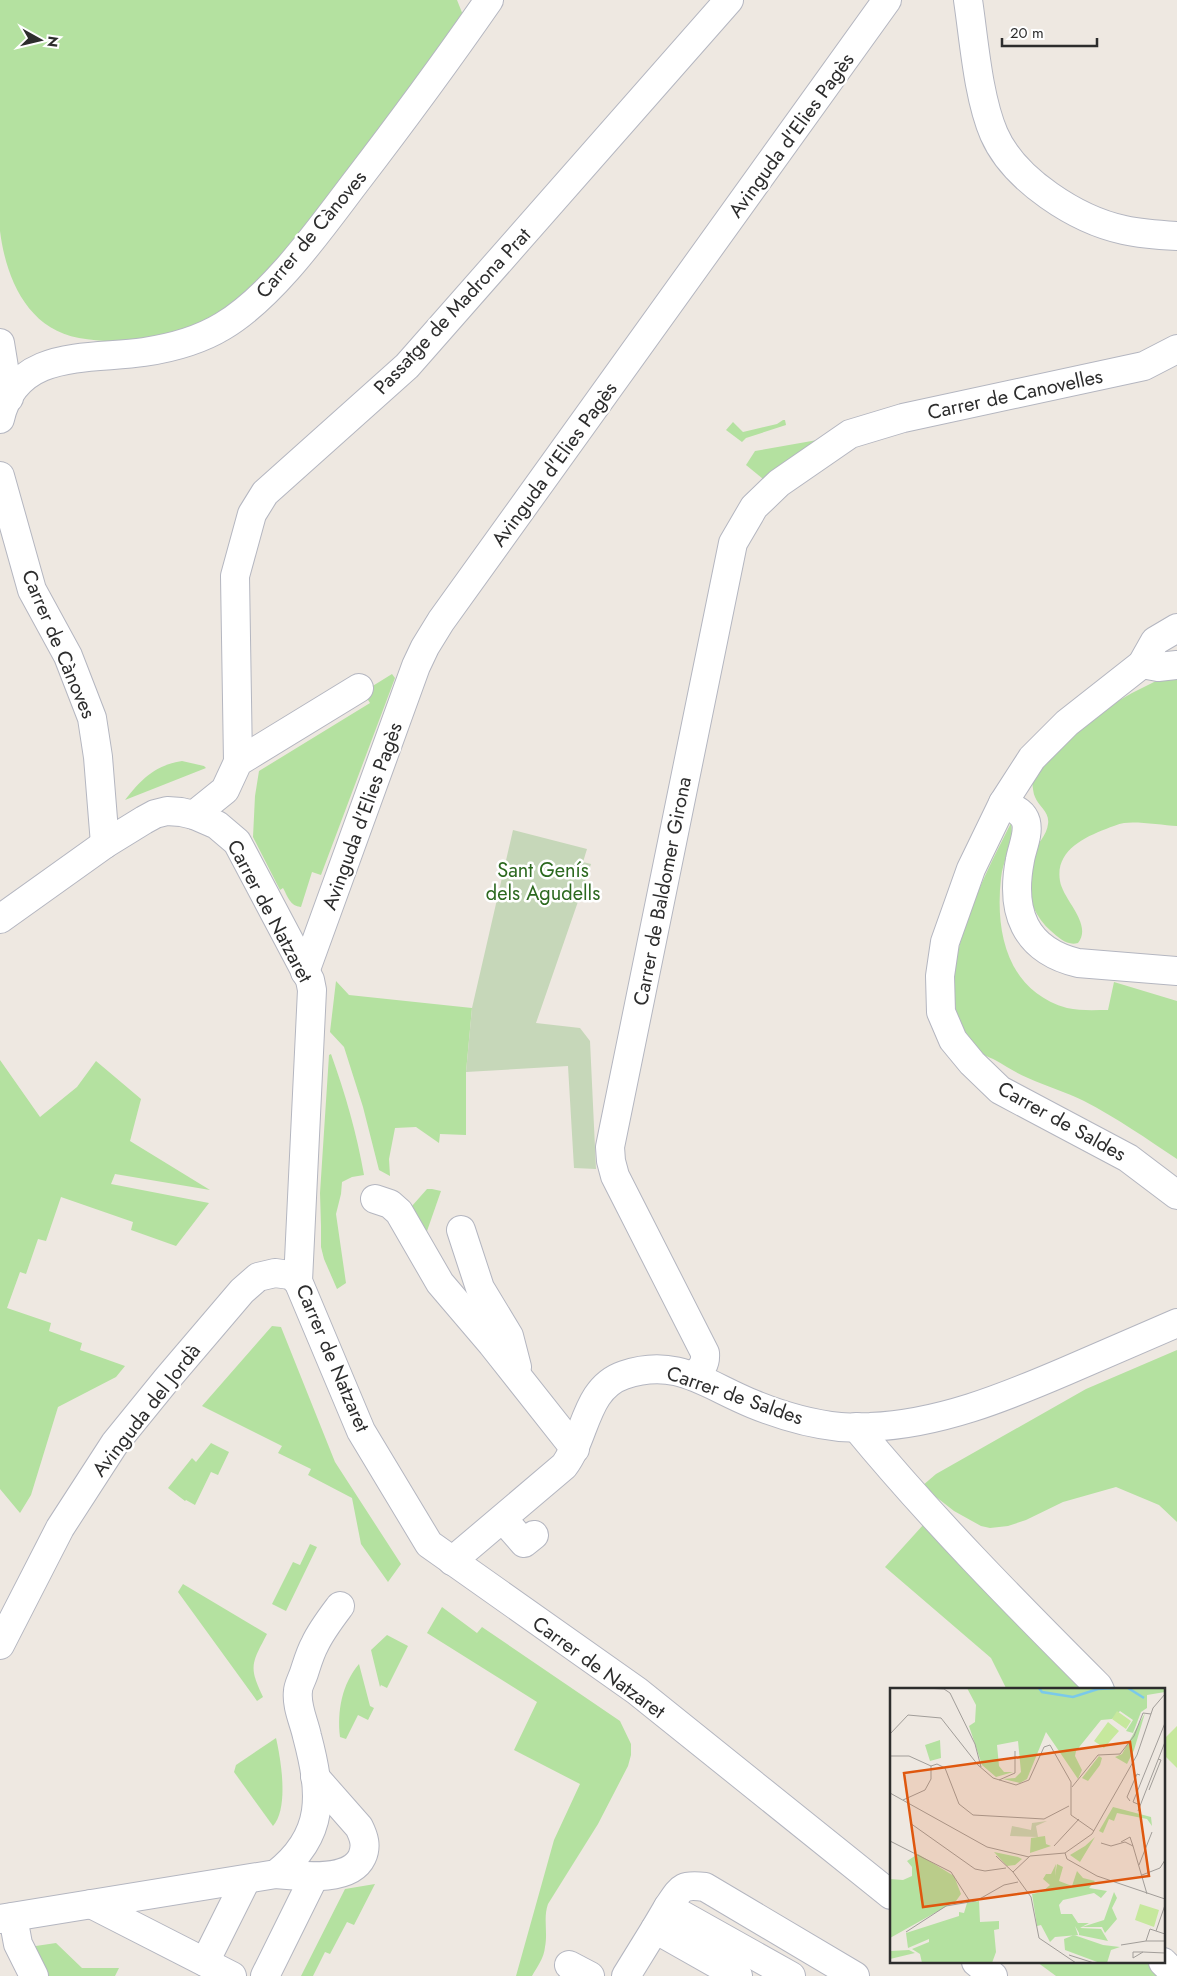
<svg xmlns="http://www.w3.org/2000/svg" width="1177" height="1976" viewBox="0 0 1177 1976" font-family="Jost,sans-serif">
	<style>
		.green { fill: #b4e1a0 }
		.cemetery { fill: #c6d7b9 }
		.pitch { fill: #c6e89d }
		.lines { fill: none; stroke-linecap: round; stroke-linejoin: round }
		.minor-casing { stroke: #b4b6c0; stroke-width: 30 }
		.minor { stroke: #fff; stroke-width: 28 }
		.labels { text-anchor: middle; stroke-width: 5; stroke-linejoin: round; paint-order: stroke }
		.street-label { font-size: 20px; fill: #2d2d2d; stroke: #fff }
		.park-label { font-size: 20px; fill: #2c691f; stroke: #fff }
		.inset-river { fill: none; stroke: #7ac9ea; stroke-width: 2.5 }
		.inset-road { fill: none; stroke: #a19d99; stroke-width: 1 }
		.view { fill: #df570e; fill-opacity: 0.15; stroke: #df570e; stroke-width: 2.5 }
		.inset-edge { fill: none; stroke: #2d2d2d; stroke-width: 2.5 }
	</style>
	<rect width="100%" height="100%" fill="#eee8e1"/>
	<g class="green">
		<path d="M0,0H457L465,20C405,99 347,180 281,255C270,267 247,298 235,305C190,333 132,348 79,338C28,329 6,279 0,231Z"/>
		<path d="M783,420H785L786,425L746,438L742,442L726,430L733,422L743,432L777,424Z"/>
		<path d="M823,439L768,483L746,465L755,451Z"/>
		<path d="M392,674L395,678L321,875L312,872L301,907C290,906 288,897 283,888L280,890L253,837L255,796L259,771L370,703L363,692Z"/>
		<path d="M1158,680H1177V826C1162,825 1137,821 1124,823C1118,824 1111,827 1106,829C1082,838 1055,852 1060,881C1063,900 1093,924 1078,943C1067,946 1059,938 1051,931C1030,913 1021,881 1032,854C1037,844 1047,835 1048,824C1050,812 1039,807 1035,797C1033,793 1033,787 1032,782L1049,759L1099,712L1132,693Z"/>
		<path d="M182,761L204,766L206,768L125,800C141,779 156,765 182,761Z"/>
		<path d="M1011,823C1015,842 1003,859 1001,878C995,932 1007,991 1067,1008C1080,1011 1095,1010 1108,1010L1114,982L1177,1001V1159C1147,1139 1117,1118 1084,1101C1066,1092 1046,1086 1028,1078C1016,1073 1006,1066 995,1060C989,1057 980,1054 975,1048C922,990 982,881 1011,823Z"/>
		<path d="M336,981L349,995L472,1008L466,1072V1135L440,1134L439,1143L416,1127L395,1128L389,1159L390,1176L379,1170L363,1107L344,1047L330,1032Z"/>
		<path d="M331,1054C345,1093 357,1134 364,1175L352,1177L342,1182L341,1194L336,1214L346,1283L337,1289L324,1259L321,1247V1226L320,1193L329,1055Z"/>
		<path d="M0,1060L40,1117L77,1087L96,1061L141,1099L130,1141L210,1190L115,1174L111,1184L209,1203L176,1246L131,1230L133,1222L61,1197L46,1241L38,1239L26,1274L20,1272L7,1308L51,1323L49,1331L82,1343L80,1350L125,1366L116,1377L58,1407L31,1495L20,1513L0,1489Z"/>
		<path d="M427,1189H432L441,1191L426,1234L412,1206Z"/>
		<path d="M272,1326L281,1327L335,1462L401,1564L388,1582L361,1544L352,1498L308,1475L311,1469L278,1453L282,1446L202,1406Z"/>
		<path d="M1177,1350V1522L1159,1505L1116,1487L1063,1502L1026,1520L1008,1526L990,1528L981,1526L954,1511L922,1486L936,1474L1086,1389Z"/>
		<path d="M211,1443L229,1452L218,1475L211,1472L195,1505L186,1500L185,1501L168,1488L192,1458L196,1462Z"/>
		<path d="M924,1524L1086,1690H1007L991,1658L885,1567Z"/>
		<path d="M310,1544L317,1547L286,1611L272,1604L293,1562L300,1565Z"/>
		<path d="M183,1584L267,1634C252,1663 248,1666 263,1697L257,1701L178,1592Z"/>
		<path d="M442,1607L477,1633L482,1627L620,1721L631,1744V1755L628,1766L598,1824L548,1904C543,1918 548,1932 545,1947C544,1958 537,1967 532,1976H516L554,1840L580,1784L514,1750L537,1702L427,1633Z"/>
		<path d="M387,1635L408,1646L387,1688L381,1685L380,1687L371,1650Z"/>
		<path d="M359,1664L370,1706L374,1708L368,1720L358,1715L346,1739L340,1737C337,1711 342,1684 359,1664Z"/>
		<path d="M276,1738C281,1760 289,1808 273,1826L234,1772L236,1765Z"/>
		<path d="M375,1884L354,1925L347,1922L330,1954L325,1952L313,1976H301L345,1889Z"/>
		<path d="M56,1943L82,1968H119L115,1976H49L47,1970L29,1947Z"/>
		<path d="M1037,1962H1146L1158,1976H1056Z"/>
	</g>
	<path class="cemetery" d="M513,830L587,849L583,862L591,864L536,1023L580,1028L590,1041L596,1169L574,1168L568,1066L466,1072L472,1008Z"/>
	<path class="pitch" d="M1177,1726V1768L1163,1754V1740Z"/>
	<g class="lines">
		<defs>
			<g id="minor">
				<path d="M968,0C974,40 978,97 994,134C1014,180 1077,220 1124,230C1142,234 1159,235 1177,236"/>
				<path d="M0,343L9,398"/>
				<path d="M0,419C16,348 90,360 144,352C171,348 200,340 223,326C273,296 320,229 355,183C401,123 446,62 489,0"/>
				<path d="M0,476L32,590L68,656L92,718L98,757L105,844"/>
				<path d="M1177,628L1155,641L1142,664L1067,723L1032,758L1003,803L971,869L945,942L940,976L941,1012L953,1040L972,1063L1000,1090L1128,1158L1177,1195"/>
				<path d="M1142,664L1158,667L1177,665"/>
				<path d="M238,762L235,576L252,514L265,493L407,366L729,0"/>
				<path d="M1003,803C1012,808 1023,811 1026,822C1029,834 1022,848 1020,860C1010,911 1024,950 1078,963L1177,971"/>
				<path d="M194,815L225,790L238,762L359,688"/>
				<path d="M0,919L105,844L144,820L155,814L167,811L181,812L194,815L217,825L237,842L310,980L312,990L298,1281L361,1431L429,1544L637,1691L891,1895"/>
				<path d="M305,972L416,666L425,647L441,621L887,0"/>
				<path d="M375,1199L390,1204L399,1212L440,1283L492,1344L575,1449"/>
				<path d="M461,1230L480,1288L509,1336L517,1367"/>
				<path d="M693,1376C701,1369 706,1365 705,1353L615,1176L611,1161L610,1147L733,543L754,507L779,483L850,434L903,418L1144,366L1177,349"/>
				<path d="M856,1427C931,1518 1015,1603 1098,1686L1100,1690"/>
				<path d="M503,1519L524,1543L534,1535"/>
				<path d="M452,1561L564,1466C586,1437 585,1388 624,1375C677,1357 706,1385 753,1404C780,1415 810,1424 840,1427C850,1428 860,1427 870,1427C939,1424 1003,1398 1066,1371C1103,1355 1140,1339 1177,1323"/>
				<path d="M0,1645L60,1528L115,1443L167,1379L242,1291L258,1277L275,1273L290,1275L298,1281"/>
				<path d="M276,1874C299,1876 350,1883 362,1857C367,1846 364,1837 359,1827L315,1777"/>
				<path d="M91,1904L232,1976"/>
				<path d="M668,1907C681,1888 681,1884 705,1887L855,1976"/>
				<path d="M13,1917L18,1944L34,1976"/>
				<path d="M0,1919L276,1874C326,1835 322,1793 307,1736C304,1722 296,1706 298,1691C298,1686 302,1679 304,1673C307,1664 310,1653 315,1644C321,1631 331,1618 340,1606"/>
				<path d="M655,1929L668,1907L791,1976"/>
				<path d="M205,1962L246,1880"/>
				<path d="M976,1962L993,1976"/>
				<path d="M1163,1962L1177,1976"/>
				<path d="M569,1965L590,1976"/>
				<path d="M265,1976L314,1877"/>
				<path d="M626,1976L655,1929L738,1976"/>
			</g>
		</defs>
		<use href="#minor" class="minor-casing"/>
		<use href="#minor" class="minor"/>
	</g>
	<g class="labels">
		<g class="street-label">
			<text transform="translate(791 135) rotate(-54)" y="7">Avinguda d'Elies Pagès</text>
			<text transform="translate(311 234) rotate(-50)" y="7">Carrer de Cànoves</text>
			<text transform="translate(452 311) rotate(-47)" y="7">Passatge de Madrona Prat</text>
			<text transform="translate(1015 394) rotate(-12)" y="7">Carrer de Canovelles</text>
			<text transform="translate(554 464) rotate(-54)" y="7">Avinguda d'Elies Pagès</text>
			<text transform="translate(59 644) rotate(67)" y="7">Carrer de Cànoves</text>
			<text transform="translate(362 816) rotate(-70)" y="7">Avinguda d'Elies Pagès</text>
			<text transform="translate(662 891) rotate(-79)" y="7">Carrer de Baldomer Girona</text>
			<text transform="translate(270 911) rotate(62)" y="7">Carrer de Natzaret</text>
			<text transform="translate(1062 1121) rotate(29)" y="7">Carrer de Saldes</text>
			<text transform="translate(333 1358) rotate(67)" y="7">Carrer de Natzaret</text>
			<text transform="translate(735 1395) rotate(19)" y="7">Carrer de Saldes</text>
			<text transform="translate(146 1410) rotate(-52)" y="7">Avinguda del Jordà</text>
			<text transform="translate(599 1667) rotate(36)" y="7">Carrer de Natzaret</text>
		</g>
		<g class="park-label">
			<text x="543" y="877">Sant Genís<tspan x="543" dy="23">dels Agudells</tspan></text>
		</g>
	</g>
	<g transform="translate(890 1688)">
		<rect width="275" height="275" fill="#eee8e1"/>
		<path d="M77,0H275V4L257,7V20L251,24L243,45L236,43L243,32L230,23L222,31L211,32L186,63L185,68L192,82L188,91L156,44L137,91L130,95L113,91L125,90L131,84L128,53L107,57L109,78L114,84H123L106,89L92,77L79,38L85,34L86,17ZM255,25L244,62L237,76L225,69L232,66ZM50,52L51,70L40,73L35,57ZM209,68L212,70L210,77L198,93L192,90ZM223,119L261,129L262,138L257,131L227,125L224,133L219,131L213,145L209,143ZM155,148L156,156L161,158L140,165L141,150ZM205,149L190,174L180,167L195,158ZM104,164L128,169L132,171L125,177L117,178ZM28,166L64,188L71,206L66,213L0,250V191L13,192L22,188V179L17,173ZM166,176L165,188L167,176L173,179L169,193L182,198L187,183L193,190L205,193L199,200L217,203L211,210L204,205L173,212L169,217L171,226H182L188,235H199L190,240L211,241L218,253L189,247V245L185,238L188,247L165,249L160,254L151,237L147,238L142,206L152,204L160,197L153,191L156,186H161ZM224,204L227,210L222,220L227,231L215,245L212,239H192L214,232ZM89,213L90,234L109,233V241L104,242L106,264L102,275H32L30,266L22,261L39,254V251L18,260L16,245L69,228V224L74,225L77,215ZM184,247L213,257L230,259L221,262L217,275H210L175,262L174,251ZM19,262L25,265L0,271V263Z" fill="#b4e1a0"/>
		<path d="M157,133L146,138L148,149L120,148L122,138L141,142L142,135Z" fill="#c6d7b9"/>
		<path d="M227,23L241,33L236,41L222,31ZM218,34L229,43L214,60L204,53ZM250,216L269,222L264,239L245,232Z" fill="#c6e89d"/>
		<path class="inset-river" d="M149,0L152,4L183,9L208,1L225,0M238,0L254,10"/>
		<path class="inset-road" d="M34,0L54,1L60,5L85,56L91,79M0,46L18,27L51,30L88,77L103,90L126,97L139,92L154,59L160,57L181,94V127L204,143M0,68H19L41,78V91L35,102L13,112M41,78L47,76L55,80L69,116L83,127L154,131L179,118M109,92L125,85V63M182,99L208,67L230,66L244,48L253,25L261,26M259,102L271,72L268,71M0,105L97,159L139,169M240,113L237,109L247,86L250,87M250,117L243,114L275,35M248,123L275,54M20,135L85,181L95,183L116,180M0,153L61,184L79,212M231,154L240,149L243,158M211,155L221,158L235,154L243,158L257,206M164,158L189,131M175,165L177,171L207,188L275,211M106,168L123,184M249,177L262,144M123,184L140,168L175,165L202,146L247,67L263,20L275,6M123,184L141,209L149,250L186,275M252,187L270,180L275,172M266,243L275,217M16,244L56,218L86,213L114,197L128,194M275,246L260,241L256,253H275M231,257L256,253M253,264L243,270V264H253L275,265M179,267L204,275"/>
		<path class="view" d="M240,54L259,188L33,219L14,85Z"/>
		<rect width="275" height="275" class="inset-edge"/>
	</g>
	<g transform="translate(40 40) rotate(98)" stroke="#ffffff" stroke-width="4" paint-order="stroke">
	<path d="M0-4L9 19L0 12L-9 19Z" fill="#2d2d2d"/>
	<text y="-8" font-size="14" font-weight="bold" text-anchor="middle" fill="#2d2d2d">N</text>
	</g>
	<path d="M1002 38v8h95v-8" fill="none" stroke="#2d2d2d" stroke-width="2.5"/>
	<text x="1010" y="38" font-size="15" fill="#2d2d2d" stroke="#ffffff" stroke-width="4" paint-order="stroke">20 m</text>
</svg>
